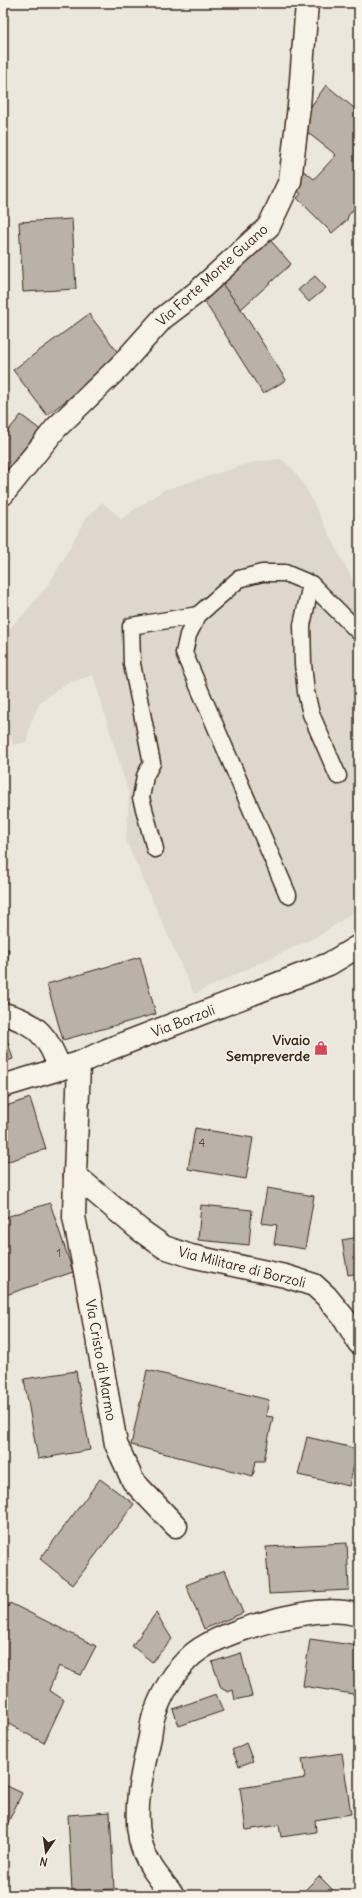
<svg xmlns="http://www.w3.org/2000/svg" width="362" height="1898" viewBox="0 0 362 1898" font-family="Delius,sans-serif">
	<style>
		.built { fill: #ddd7cc }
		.building { fill: #bab2a7; stroke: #3b2a1e }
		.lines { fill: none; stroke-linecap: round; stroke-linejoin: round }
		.service-casing { stroke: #3b2a1e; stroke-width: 19 }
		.minor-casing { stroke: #3b2a1e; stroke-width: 25 }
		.tertiary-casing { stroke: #3b2a1e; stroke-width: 25 }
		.secondary-casing { stroke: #3b2a1e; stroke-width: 25 }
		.service { stroke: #f7f3e8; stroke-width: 16 }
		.minor { stroke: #f7f3e8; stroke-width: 22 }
		.tertiary { stroke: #f7f3e8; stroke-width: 22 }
		.secondary { stroke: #f7f3e8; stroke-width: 22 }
		.labels { text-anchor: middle; stroke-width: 3; stroke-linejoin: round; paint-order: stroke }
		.number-label { font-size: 12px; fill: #5b4c40 }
		.street-label { font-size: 14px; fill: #3b2a1e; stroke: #f7f3e8 }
		.poi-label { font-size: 14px; font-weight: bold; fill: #3b2a1e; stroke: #f7f3e8; text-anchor: end }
	</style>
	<rect width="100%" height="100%" fill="#ece7dc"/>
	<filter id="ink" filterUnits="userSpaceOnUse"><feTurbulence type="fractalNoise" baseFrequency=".025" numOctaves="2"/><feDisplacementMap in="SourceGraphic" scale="8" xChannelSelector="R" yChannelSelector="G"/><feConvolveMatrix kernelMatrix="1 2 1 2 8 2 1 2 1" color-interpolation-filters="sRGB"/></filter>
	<g filter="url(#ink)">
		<path class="built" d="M281,459L292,468L306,488L359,593V908L322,934L194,994L126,841L129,795L93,675L63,685L40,702L30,725L27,742L13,745L3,713V634L23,615L50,583L86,518L102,502L121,519L164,490L254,462Z"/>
		<g class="building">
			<path d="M326,85L359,112V202L348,216L347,220L332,233L297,198L301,194L291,183L296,165L314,179L336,155L298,125Z"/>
			<path d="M72,219L76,289L23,292L19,222Z"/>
			<path d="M266,235L291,264L241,309L219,280Z"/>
			<path d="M315,276L326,288L309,302L298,290Z"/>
			<path d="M219,280L241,309L286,380L263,394L201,296Z"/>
			<path d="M89,314L122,358L47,415L13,370Z"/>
			<path d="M21,415L42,431L3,479V437Z"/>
			<path d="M3,949H9L6,978H3Z"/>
			<path d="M140,957L156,1014L63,1040L47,984Z"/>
			<path d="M3,1026L13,1059L3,1062Z"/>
			<path d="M30,1098L46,1149L3,1163V1107Z"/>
			<path d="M195,1128L253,1138L246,1179L188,1169Z"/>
			<path d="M267,1188L314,1196L305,1249L274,1244L277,1225L261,1223Z"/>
			<path d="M50,1203L73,1272L3,1296V1218Z"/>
			<path d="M201,1205L252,1210L249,1245L198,1240Z"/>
			<path d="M359,1237V1273L348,1275L342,1240Z"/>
			<path d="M147,1370L269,1400L266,1416L273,1417L264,1461H256L253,1476L131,1445Z"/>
			<path d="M76,1371L90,1450L38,1459L24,1379Z"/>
			<path d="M307,1437L358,1449L349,1486L298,1475Z"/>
			<path d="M100,1479L134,1504L73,1585L40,1559Z"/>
			<path d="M347,1543L349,1590L269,1594L266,1547Z"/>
			<path d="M225,1570L243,1613L204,1629L186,1585Z"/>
			<path d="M10,1603L96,1646L81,1675L59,1666L49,1690L64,1700L44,1743L3,1721V1615Z"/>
			<path d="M156,1613L172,1639L152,1662L132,1646Z"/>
			<path d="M310,1639L359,1646V1695L303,1686Z"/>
			<path d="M241,1653L252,1696L235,1700L233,1690L228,1692L221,1688L212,1662Z"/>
			<path d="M216,1694L223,1711L179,1726L173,1709Z"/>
			<path d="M246,1743L253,1761L239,1766L232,1750Z"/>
			<path d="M342,1753L351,1814L315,1820L316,1832L281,1837L279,1825L246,1830L240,1788L305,1778L302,1759Z"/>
			<path d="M3,1784L22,1793L3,1833Z"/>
			<path d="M110,1812L114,1889L72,1891L68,1815Z"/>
			<path d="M319,1876L338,1895H300Z"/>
		</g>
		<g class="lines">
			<defs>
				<g id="service">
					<path d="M311,584L302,625L303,664L306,692L311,714L338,776"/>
					<path d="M155,849L141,798L145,776L152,763L132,664L131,626L198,615"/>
					<path d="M288,895L184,653L188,635L198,615L239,579L262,573H285L311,584L359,632"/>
				</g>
				<g id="minor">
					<path d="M3,494L56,428L120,366L163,318L196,293L269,226L290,181L299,106L307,3"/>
					<path d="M3,1014C37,1022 49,1038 60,1069"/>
					<path d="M75,1175L74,1217L88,1287L116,1444L133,1481L176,1526"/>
				</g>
				<g id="tertiary">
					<path d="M79,1063L75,1175L140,1230L164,1247L191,1256L285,1276L314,1285L326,1296L345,1319L359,1343"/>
					<path d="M173,1895C158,1877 145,1862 140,1839C133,1806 143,1769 150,1737C151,1728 152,1718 156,1710C164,1689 180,1662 200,1649C223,1634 252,1626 278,1619C305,1613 332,1607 359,1615"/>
				</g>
				<path id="secondary" d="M3,1086L79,1063L107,1050L329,964L359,946"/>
			</defs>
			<use href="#service" class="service-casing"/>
			<use href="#minor" class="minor-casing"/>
			<use href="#tertiary" class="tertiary-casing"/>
			<use href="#secondary" class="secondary-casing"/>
			<use href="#service" class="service"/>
			<use href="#minor" class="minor"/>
			<use href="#tertiary" class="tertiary"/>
			<use href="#secondary" class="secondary"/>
		</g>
	</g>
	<defs>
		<symbol id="shop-bare" viewBox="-9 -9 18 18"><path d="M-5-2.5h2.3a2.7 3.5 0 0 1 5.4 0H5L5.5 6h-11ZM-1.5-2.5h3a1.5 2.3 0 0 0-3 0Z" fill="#d1495b" stroke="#f7f3e8" stroke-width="2.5" paint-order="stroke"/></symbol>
	</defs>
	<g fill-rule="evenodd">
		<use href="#shop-bare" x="311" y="1038" width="20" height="20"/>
	</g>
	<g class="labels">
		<g class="number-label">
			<text x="202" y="1147">4</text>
			<text x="59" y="1257">1</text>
		</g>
		<g class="street-label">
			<text transform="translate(212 275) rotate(-42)" y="5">Via Forte Monte Guano</text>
			<text transform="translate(183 1021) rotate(-21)" y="5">Via Borzoli</text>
			<text transform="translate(242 1267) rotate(14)" y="5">Via Militare di Borzoli</text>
			<text transform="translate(101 1360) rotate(80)" y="5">Via Cristo di Marmo</text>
		</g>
		<g class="poi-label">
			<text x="310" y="1045">Vivaio<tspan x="310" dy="16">Sempreverde</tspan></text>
		</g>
	</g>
	<rect width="362" height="1898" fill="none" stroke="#f7f3e8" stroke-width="16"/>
	<rect x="8" y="8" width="346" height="1882" fill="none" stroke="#3b2a1e" stroke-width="1.5" filter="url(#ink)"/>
	<g transform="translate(46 1852) rotate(193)" stroke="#f7f3e8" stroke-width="3" paint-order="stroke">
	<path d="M0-3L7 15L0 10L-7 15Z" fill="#3b2a1e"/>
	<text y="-6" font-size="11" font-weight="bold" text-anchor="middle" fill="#3b2a1e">N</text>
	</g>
</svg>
